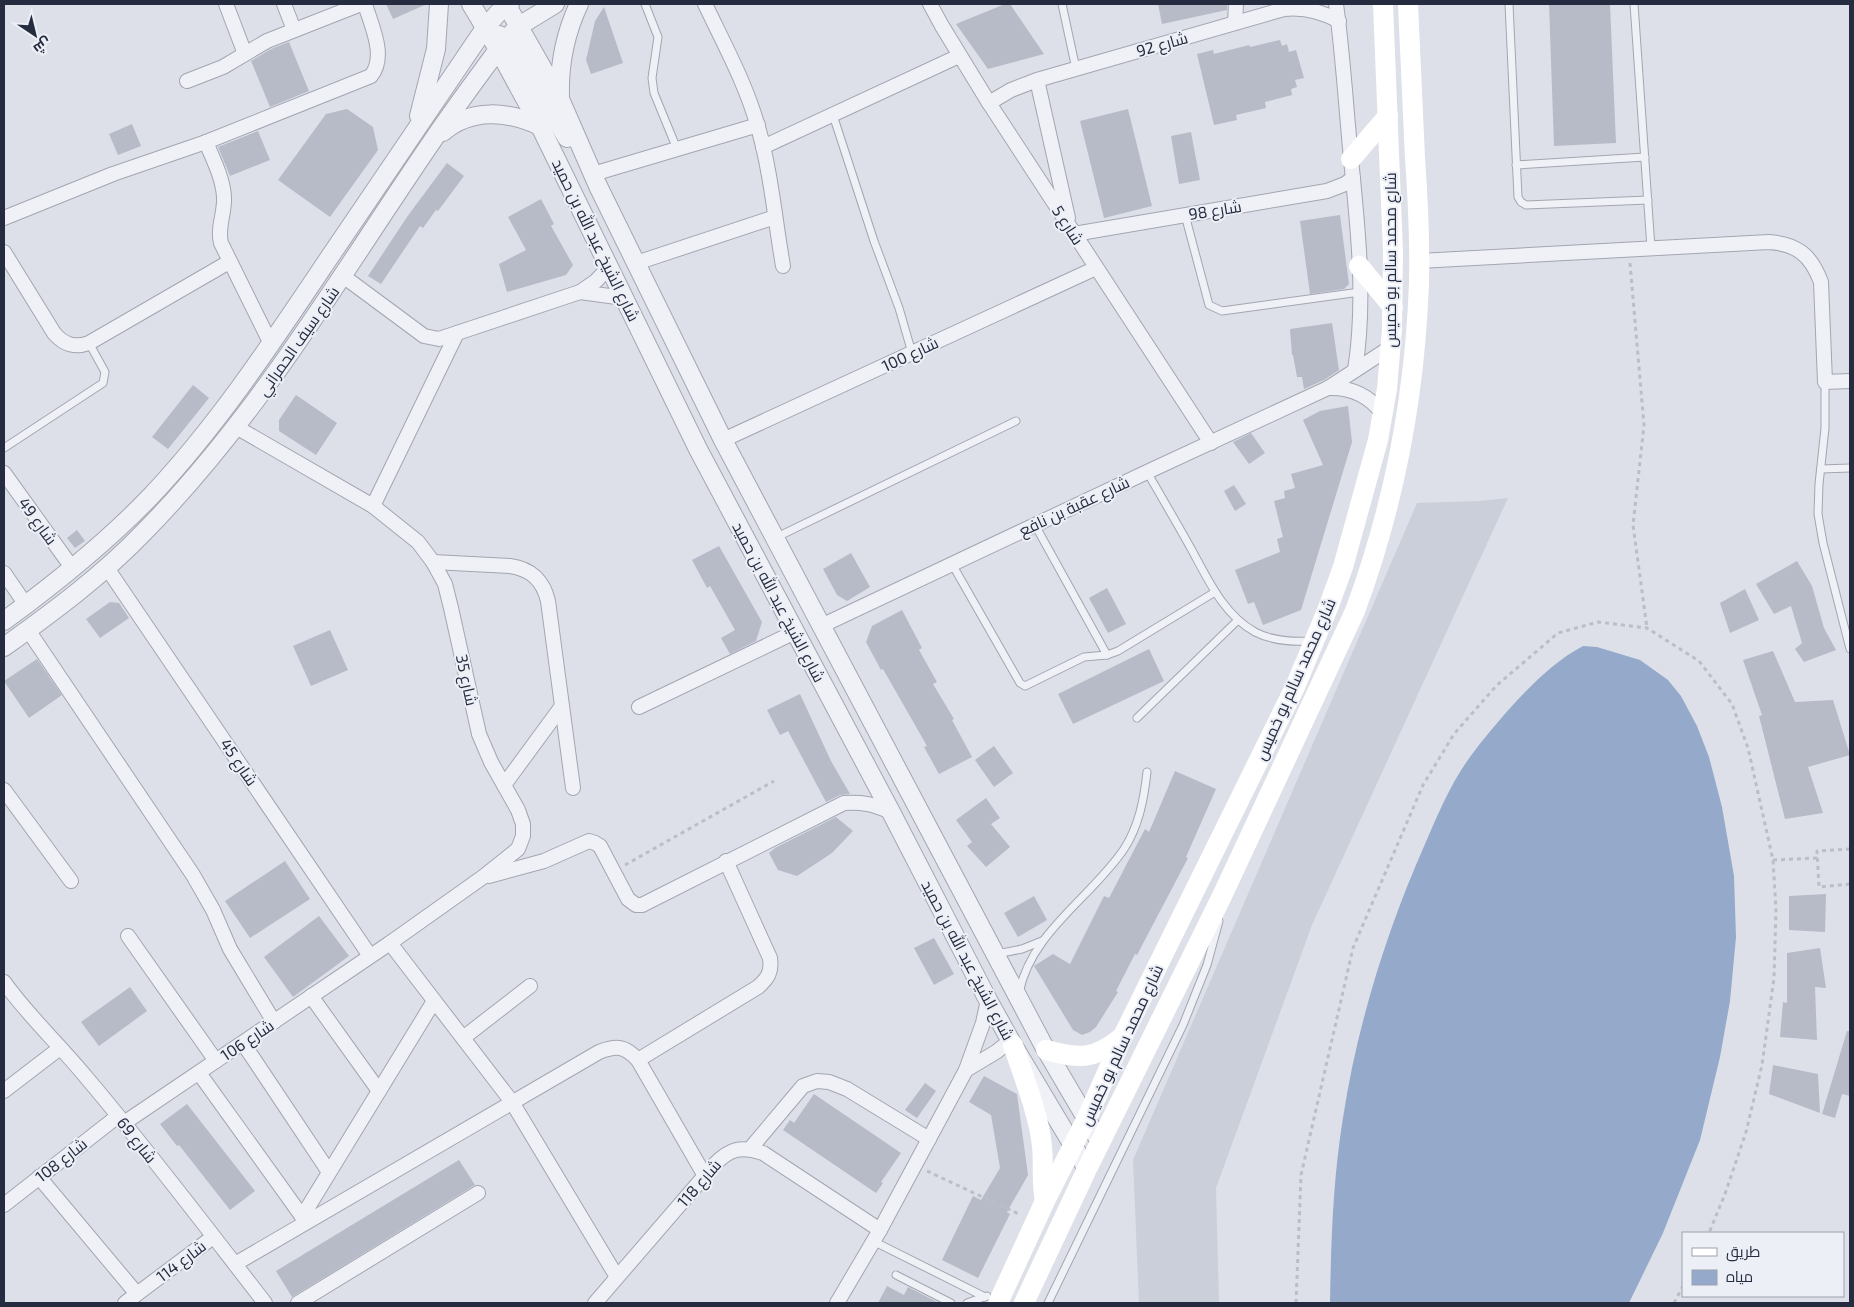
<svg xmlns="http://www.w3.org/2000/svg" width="1854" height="1307" viewBox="0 0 1854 1307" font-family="'Exo 2',Cairo,sans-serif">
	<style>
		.built { fill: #cbcfda }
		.water { fill: #95a9cb }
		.building { fill: #b7bbc8 }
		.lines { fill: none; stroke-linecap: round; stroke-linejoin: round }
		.service-casing { stroke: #a2a6b2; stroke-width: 9 }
		.minor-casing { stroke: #a2a6b2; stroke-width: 16 }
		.tertiary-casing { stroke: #a2a6b2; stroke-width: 20 }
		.path { stroke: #bbbec7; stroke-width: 3; stroke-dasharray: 4 4; stroke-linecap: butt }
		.service { stroke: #f0f1f6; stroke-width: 7 }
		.minor { stroke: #f0f1f6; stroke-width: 14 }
		.tertiary { stroke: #f0f1f6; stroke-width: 18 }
		.secondary { stroke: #fff; stroke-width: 20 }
		.labels { text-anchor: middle; stroke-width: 4; stroke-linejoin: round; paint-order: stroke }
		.street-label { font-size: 16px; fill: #252c40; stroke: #eceff6 }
	</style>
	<rect width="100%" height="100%" fill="#dde0e8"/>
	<path class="built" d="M1508,498L1312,925L1216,1188L1219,1303H1139L1133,1160L1417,503L1479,501Z"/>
	<path class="water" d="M1583,646L1597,647L1640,660L1668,680L1681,696L1697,726L1709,757L1722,807L1734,876L1736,937L1730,1001L1720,1057L1700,1140L1663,1233L1629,1303H1330C1331,1242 1333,1179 1343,1118C1357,1025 1387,930 1425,844C1438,814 1451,783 1470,757C1483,739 1497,723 1511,707C1532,684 1555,661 1583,646Z"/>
	<g class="building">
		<path d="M386,4H427L393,19Z"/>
		<path d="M1005,4H1010L1044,54L988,69L956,24Z"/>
		<path d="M1158,4H1227V10L1162,24Z"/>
		<path d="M1549,4H1610L1616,143L1554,146Z"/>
		<path d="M604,7L623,63L591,74L586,60L595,21Z"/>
		<path d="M1280,40L1282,46L1287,44L1289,52L1296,50L1304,78L1295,80L1297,87L1291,89L1292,95L1265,102L1266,108L1236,115L1237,120L1214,125L1197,54L1213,50L1214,54L1249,45L1250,47Z"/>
		<path d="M289,42L309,91L270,107L251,61L271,49Z"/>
		<path d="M347,109L373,127L378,150L330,217L278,180L326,114Z"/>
		<path d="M1128,109L1152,206L1104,218L1080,121Z"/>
		<path d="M132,124L141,146L118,155L109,134Z"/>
		<path d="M258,131L270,160L230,176L218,147Z"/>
		<path d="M1191,132L1200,180L1179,184L1171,136Z"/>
		<path d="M447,163L464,176L438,211L436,210L423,228L420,226L381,284L368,276L407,217Z"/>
		<path d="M541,199L554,224L551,226L573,265L566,275L507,292L499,264L526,250L508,217Z"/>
		<path d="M1340,215L1349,284L1344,289L1310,294L1300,221Z"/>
		<path d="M1332,323L1339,370L1324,380L1304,389L1302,377H1297L1293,355H1292L1290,329Z"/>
		<path d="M193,385L209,398L168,449L152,437Z"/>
		<path d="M296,395L337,423L316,455L279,431V420Z"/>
		<path d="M1348,406L1352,442L1301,610L1263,625L1254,602L1248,604L1235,570L1280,552L1277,539L1283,537L1274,501L1285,498L1284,491L1295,488L1291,474L1323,465L1303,420L1320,411Z"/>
		<path d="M1251,433L1265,453L1249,464L1233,442Z"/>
		<path d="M1234,485L1246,504L1235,511L1224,491Z"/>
		<path d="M77,530L85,541L75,548L67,538Z"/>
		<path d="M719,546L762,622L756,641L730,654L721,638L735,630L710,586L707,588L692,560Z"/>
		<path d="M851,553L870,587L847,601L837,595L823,569Z"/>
		<path d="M1797,561L1812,586L1824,628L1836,650L1804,662L1795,649L1802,643L1791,606L1774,614L1756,584Z"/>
		<path d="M1107,588L1126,624L1108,633L1089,598Z"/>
		<path d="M1745,589L1759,620L1730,633L1720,603Z"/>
		<path d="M110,602L119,603L129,618L100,638L86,619Z"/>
		<path d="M902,610L922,648L919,650L937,682L933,684L954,719L952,720L972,757L939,774L924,747L927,746L883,669L881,670L866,642L872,626Z"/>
		<path d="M330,630L348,670L311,686L293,646Z"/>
		<path d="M1149,649L1164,681L1073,724L1058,694Z"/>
		<path d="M1773,651L1795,702L1833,700L1850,755L1808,767L1823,813L1785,819L1759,716L1762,715L1743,660Z"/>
		<path d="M37,659L62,695L29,718L4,681Z"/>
		<path d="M800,694L831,761L850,794L840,795L826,802L788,731L780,735L767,710Z"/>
		<path d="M994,746L1013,773L994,787L975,760Z"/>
		<path d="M1175,771L1216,789L1186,857L1188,858L1137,955L1135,954L1116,991L1118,992L1096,1027L1090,1032L1082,1035L1073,1030L1034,966L1053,954L1070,964L1104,896L1109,898L1145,829L1149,832Z"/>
		<path d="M986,798L1000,818L991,824L1010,847L986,867L967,846L972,842L956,820Z"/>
		<path d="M836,817L853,831L832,853L797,876L778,870L769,853L775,848Z"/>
		<path d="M285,861L310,899L250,938L225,901Z"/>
		<path d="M1826,894L1825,932L1789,930V896Z"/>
		<path d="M1034,896L1047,920L1018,937L1004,913Z"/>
		<path d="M319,916L349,956L293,997L264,957Z"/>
		<path d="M934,938L954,974L934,985L914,948Z"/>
		<path d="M1820,948L1826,988L1815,987L1817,1040L1780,1037L1783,1002L1787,1003V953Z"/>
		<path d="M130,987L147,1011L99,1046L81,1022Z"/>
		<path d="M1847,1031H1850V1096L1842,1094L1835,1118L1822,1114Z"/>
		<path d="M1773,1065L1818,1074L1820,1113L1769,1094Z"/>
		<path d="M984,1076L1017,1094L1028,1175L1007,1212L1010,1214L978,1278L942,1260L973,1196L981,1200L1000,1168L991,1115L969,1102Z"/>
		<path d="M925,1083L936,1091L917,1118L905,1110Z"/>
		<path d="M814,1094L901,1153L881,1182L883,1183L876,1193L783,1130L790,1120L794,1123Z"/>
		<path d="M187,1104L255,1191L230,1210L179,1145L177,1146L160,1124Z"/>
		<path d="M459,1160L475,1185L292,1297L276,1271Z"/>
		<path d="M887,1286L904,1295L908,1287L939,1303H878Z"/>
	</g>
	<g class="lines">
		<defs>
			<g id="service">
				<path d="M645,4L658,37L652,78L654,93L677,149"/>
				<path d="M1062,4L1076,69"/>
				<path d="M1509,4L1518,197L1521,202L1526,205L1648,200"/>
				<path d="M1634,4L1651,248"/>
				<path d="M833,115L874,241L899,308L912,353"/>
				<path d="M1516,165L1645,157"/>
				<path d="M1185,215L1209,305L1222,311L1360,292"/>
				<path d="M1825,382V428L1819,484L1818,514L1823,543L1850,649"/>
				<path d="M4,448L103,383L105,372L89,343"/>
				<path d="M1821,469L1850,468"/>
				<path d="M1147,472C1161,496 1175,520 1189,545C1206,575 1222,614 1255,632C1272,641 1291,642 1310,641"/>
				<path d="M1035,525L1107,655"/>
				<path d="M775,538L1016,421"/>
				<path d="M952,564L1020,683L1025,686L1084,657L1107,655L1118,651L1215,592"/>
				<path d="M1137,718L1238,620"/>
				<path d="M997,954L1022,949L1042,941"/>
				<path d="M1019,993C1031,932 1091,898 1124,849C1139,826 1144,799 1147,772"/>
				<path d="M873,1241L985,1297"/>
				<path d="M896,1275L951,1303"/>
				<path d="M967,1303L987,1296"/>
				<path d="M1048,1303L1183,1025L1207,965L1219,921"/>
			</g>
			<g id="minor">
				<path d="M226,4L245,54"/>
				<path d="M284,4L294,30"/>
				<path d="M705,4C724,44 746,84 758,127C771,172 775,220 783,266"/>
				<path d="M930,4L942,26L989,103L1211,443"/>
				<path d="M1336,4C1343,55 1346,107 1351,159C1358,229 1366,301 1355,370"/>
				<path d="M1235,23L1236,4"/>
				<path d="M1037,80L1068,218"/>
				<path d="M187,81L223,67L267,41L361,4"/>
				<path d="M989,103L1011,90L1037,80L1284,9C1304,7 1321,11 1339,21"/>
				<path d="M206,142C213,159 223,178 224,197C225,213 217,227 221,243L271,344"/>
				<path d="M763,147L959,56"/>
				<path d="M593,174L758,125"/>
				<path d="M4,218L113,174L206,142L371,76C387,56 371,25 365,4"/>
				<path d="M1074,234L1327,191L1345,184L1353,178"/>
				<path d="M4,252L54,333C64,345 75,348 89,343L229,262"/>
				<path d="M1419,261L1769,242C1797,244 1811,255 1821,282L1825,382L1850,381"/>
				<path d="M636,263L775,217"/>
				<path d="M343,276L424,336L439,339L580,292L596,281L609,267"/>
				<path d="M580,292L624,298"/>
				<path d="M1328,388C1351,387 1369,395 1383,414"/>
				<path d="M723,440L1096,268"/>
				<path d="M4,473L73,569"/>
				<path d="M373,506L457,333"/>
				<path d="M433,562L510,566C531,569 543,580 548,601L573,788"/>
				<path d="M107,568L370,956"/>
				<path d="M4,573L26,605"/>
				<path d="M821,626L1147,472L1328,388L1391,347"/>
				<path d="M28,630L193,875L213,910L230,949L274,1022"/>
				<path d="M639,707L795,632"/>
				<path d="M504,785L562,706"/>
				<path d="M4,790L71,881"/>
				<path d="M489,876L544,861L589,841L595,843L600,846L628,899L636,905H642L844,803C863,802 873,804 891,812"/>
				<path d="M128,936L216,1061"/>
				<path d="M390,943L512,1102L617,1277"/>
				<path d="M4,982C29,1017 59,1044 86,1077C148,1150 206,1227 265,1303"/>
				<path d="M311,996L379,1091"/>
				<path d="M463,1038L530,986"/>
				<path d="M243,1043L329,1172"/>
				<path d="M638,1060L758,987C768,978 772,972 770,958L726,861"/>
				<path d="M966,1070L996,1052L1010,1041"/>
				<path d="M199,1073L306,1222"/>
				<path d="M4,1091L60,1048"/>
				<path d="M124,1123L390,943L483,877L518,849L523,836V824L518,810L491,762L479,734L451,608L445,584L433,562L418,542L373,506L236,427"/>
				<path d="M750,1149L803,1086L817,1081L829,1082L847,1089L929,1139"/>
				<path d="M39,1177L137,1294"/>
				<path d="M4,1205L118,1116"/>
				<path d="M302,1217L434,1001"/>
				<path d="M235,1264L599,1052C617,1045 625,1046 638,1060L705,1176"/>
				<path d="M125,1303L213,1237"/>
				<path d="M298,1303L478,1193"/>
				<path d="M595,1303L714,1165C730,1148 741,1146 763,1153L880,1230"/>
				<path d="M837,1303L880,1230L966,1070L983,1023L988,1000"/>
			</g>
			<g id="tertiary">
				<path d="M471,4L498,49L540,126L698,449L891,812L988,1000L1013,1045L1087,1169"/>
				<path d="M506,4L560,99L598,186L723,440L1046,1050L1100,1142"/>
				<path d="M499,35L505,40L520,61L567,138"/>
				<path d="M560,96C559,63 565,34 579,4"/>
				<path d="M419,116L436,49L439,4"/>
				<path d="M443,132C471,108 508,111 540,126"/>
				<path d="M4,621C56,583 106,543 151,496C219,424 276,337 331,255C382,179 434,104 485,28L498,13L510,4"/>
				<path d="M4,647C53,612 103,575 145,531C260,414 341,274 433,140C456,106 481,73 505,40L519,26L555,4"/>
			</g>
		</defs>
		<use href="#service" class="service-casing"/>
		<use href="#minor" class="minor-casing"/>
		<use href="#tertiary" class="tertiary-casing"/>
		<g class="path">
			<path d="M1630,263L1644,425L1633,525L1647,628"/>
			<path d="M1850,849L1817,851L1819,887L1850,884"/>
			<path d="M1773,860L1817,858"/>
			<path d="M625,865L774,781"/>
			<path d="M927,1171L1021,1215"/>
			<path d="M1296,1303L1301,1175L1353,948L1423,785L1454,734L1496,686L1558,633L1598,622L1647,628L1699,661L1732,704L1748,748L1773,860L1776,910L1774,978L1762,1065L1746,1132L1725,1194L1709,1233"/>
			<path d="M1674,1303L1683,1286"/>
		</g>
		<use href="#service" class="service"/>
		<use href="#minor" class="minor"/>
		<use href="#tertiary" class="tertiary"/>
		<g class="secondary">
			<path d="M1351,159L1388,116"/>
			<path d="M1359,266L1393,307"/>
			<path d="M1013,1045C1023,1075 1039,1115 1042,1146C1044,1165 1041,1183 1045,1201"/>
			<path d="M1046,1050C1080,1059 1094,1060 1122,1037"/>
			<path d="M998,1303L1045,1201L1087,1118L1123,1036L1295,687L1328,608L1343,567L1378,440L1387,389L1392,329L1393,252L1383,4"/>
			<path d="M1024,1303L1087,1169L1222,896L1355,611C1394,506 1415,395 1419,283C1420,241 1418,200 1415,158C1413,107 1410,55 1408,4"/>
		</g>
	</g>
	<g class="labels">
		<g class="street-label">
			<text transform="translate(1162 44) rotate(-16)" y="6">شارع 92</text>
			<text transform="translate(1215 210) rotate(-9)" y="6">شارع 98</text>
			<text transform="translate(1068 225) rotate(57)" y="6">شارع 5</text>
			<text transform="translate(596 240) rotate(64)" y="6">شارع الشيخ عبد الله بن حميد</text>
			<text transform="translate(1390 260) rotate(-90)" y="6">شارع محمد سالم بو خميس</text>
			<text transform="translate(298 341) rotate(-55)" y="6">شارع سيف الحمراني</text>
			<text transform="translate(910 354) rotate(-25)" y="6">شارع 100</text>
			<text transform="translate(1074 506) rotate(-25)" y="6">شارع عقبة بن نافع</text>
			<text transform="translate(38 521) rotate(54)" y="6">شارع 49</text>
			<text transform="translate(779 602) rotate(62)" y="6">شارع الشيخ عبد الله بن حميد</text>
			<text transform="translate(1295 679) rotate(-66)" y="6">شارع محمد سالم بو خميس</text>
			<text transform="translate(467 680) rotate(78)" y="6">شارع 35</text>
			<text transform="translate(239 762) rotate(56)" y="6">شارع 45</text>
			<text transform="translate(968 960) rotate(62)" y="6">شارع الشيخ عبد الله بن حميد</text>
			<text transform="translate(247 1040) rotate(-34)" y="6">شارع 106</text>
			<text transform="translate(1121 1045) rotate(-65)" y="6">شارع محمد سالم بو خميس</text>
			<text transform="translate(137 1140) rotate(52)" y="6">شارع 69</text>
			<text transform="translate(61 1160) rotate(-38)" y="6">شارع 108</text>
			<text transform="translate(699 1183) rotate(-49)" y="6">شارع 118</text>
			<text transform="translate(181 1261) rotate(-37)" y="6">شارع 114</text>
		</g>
	</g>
	<rect width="1854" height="1307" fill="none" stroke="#252c40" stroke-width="10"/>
	<rect x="1682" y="1232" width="162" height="65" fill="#eceff6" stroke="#9ca1ad"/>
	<rect x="1692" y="1248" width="25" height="8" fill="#ffffff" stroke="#9ca1ad"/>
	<text x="1726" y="1257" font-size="15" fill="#252c40">طريق</text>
	<rect x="1692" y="1270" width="25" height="15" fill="#95a9cb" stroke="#9ca1ad"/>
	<text x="1726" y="1282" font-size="15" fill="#252c40">مياه</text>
	<g transform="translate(35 35) rotate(145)" stroke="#eceff6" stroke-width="4" paint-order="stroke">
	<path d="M0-4L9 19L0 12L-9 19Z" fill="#252c40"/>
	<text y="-8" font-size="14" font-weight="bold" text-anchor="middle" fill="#252c40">ش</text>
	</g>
</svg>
